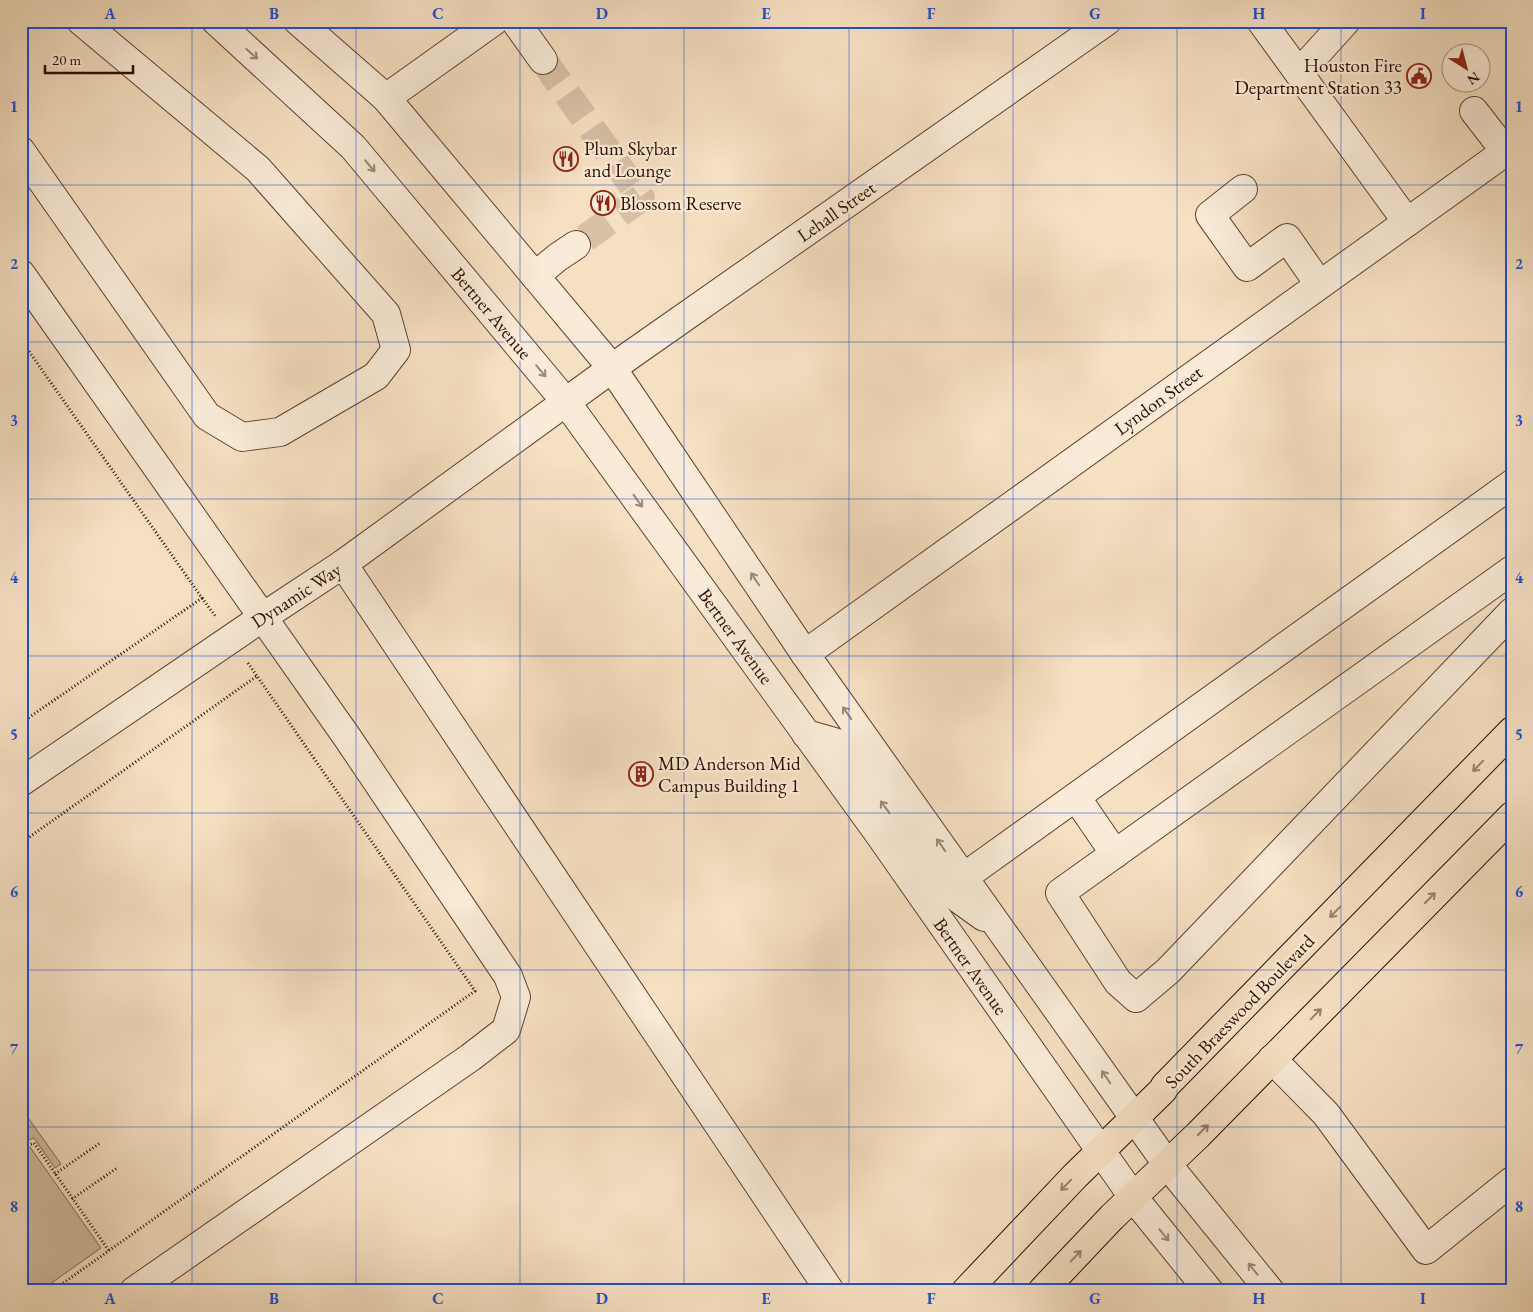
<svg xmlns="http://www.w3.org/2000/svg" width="1533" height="1312" viewBox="0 0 1533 1312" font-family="'EB Garamond',serif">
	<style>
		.green { fill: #d4bca1; stroke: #806450 }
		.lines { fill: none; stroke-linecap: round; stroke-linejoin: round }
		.minor-tunnel { stroke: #d8c0a5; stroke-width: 28; stroke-dasharray: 28 14; stroke-linecap: butt }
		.minor-casing { stroke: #5e4130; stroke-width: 30 }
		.major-casing { stroke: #2c0c00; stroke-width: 30 }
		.path { stroke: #2c0c00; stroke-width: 3; stroke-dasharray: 1 2.5; stroke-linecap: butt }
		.minor { stroke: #f9ebd7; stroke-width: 28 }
		.major { stroke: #f6e0c2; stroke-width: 28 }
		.oneway { stroke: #9d8776 }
		.oneway2 { stroke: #9b816b }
		.grid { fill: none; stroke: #1d4ed8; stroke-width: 1; stroke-opacity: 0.55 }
		.labels { text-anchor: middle; stroke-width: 4.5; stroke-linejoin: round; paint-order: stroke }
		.poi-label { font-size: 19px; fill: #2c0c00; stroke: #f9ebd7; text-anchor: start }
		.street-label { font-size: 19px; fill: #2c0c00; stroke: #f9ebd7 }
		.neatline { fill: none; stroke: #1d4ed8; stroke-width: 2 }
		.grid-label { font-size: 16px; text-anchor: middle; font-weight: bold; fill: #1d4ed8 }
	</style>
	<rect width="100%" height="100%" fill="#f6e0c2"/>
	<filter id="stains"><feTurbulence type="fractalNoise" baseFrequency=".004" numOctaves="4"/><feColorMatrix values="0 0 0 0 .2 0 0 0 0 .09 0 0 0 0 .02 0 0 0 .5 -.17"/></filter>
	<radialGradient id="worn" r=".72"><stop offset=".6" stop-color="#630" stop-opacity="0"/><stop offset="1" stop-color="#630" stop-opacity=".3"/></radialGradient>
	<g class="green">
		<path d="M21,1108L61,1164L55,1168L34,1138L21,1142Z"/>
		<path d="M30,1147L101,1248L40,1291H21V1151Z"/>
	</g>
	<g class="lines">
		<path class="minor-tunnel" d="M543,60L641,198L576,245"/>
		<defs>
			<g id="minor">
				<path d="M216,21L353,147L566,402L879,834L1133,1197L1209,1291"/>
				<path d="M298,21L386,98L612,368L805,654L1167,1164L1270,1291"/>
				<path d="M515,21L543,60"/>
				<path d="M1261,21L1407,222"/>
				<path d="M1299,73L1346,21"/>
				<path d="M386,98L494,21"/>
				<path d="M1474,111L1505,151"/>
				<path d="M21,151L207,416L242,437L280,432L376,376L396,350L386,314L258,169L81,21"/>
				<path d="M1243,189L1210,215L1247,267L1287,238L1319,284"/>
				<path d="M21,274L347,737L508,976L516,997L506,1030L471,1057L134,1291"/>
				<path d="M535,276L558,257L576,245"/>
				<path d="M343,564L830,1291"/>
				<path d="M1512,570L1060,893L1118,982L1136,998L1168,971L1512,612"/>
				<path d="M805,654L1512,147"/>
				<path d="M806,734L841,744L864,778L945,889L984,917"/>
				<path d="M21,782L263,617L343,564L629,356L1107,21"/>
				<path d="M1076,797L1115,854"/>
				<path d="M964,877L1512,484"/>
				<path d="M1272,1059L1326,1114L1426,1250L1512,1181"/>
			</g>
			<g id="major">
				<path d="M966,1291L1075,1176L1163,1090L1165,1086L1512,731"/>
				<path d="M1042,1291L1112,1217L1198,1135L1512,816"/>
			</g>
		</defs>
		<use href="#minor" class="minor-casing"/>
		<use href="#major" class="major-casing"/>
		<g class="path">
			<path d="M21,340L202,598L21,723"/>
			<path d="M202,598L216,617"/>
			<path d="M248,663L257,676"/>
			<path d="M21,843L257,676L475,991L52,1291"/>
			<path d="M21,1148L34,1143L109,1251"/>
			<path d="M55,1174L100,1143"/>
			<path d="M72,1199L117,1168"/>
		</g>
		<use href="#minor" class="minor"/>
		<use href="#major" class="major"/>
	</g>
	<defs><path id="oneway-shaft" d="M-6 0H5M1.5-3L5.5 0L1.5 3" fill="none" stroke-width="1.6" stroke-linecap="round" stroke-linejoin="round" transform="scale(1.25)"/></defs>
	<g class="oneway">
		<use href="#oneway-shaft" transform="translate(252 54) rotate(42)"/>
		<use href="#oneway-shaft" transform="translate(370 166) rotate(50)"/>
		<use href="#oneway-shaft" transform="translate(541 371) rotate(50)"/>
		<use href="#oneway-shaft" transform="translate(638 501) rotate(54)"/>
		<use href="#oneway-shaft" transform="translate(755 579) rotate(-124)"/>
		<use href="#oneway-shaft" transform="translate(847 713) rotate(-125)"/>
		<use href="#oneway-shaft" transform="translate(885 807) rotate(-126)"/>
		<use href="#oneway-shaft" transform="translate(941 845) rotate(-125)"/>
		<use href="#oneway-shaft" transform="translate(1106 1077) rotate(-125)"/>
		<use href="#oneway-shaft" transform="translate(1164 1235) rotate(51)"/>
		<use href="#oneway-shaft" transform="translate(1253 1269) rotate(-129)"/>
	</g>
	<g class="oneway2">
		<use href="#oneway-shaft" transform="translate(1478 766) rotate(134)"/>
		<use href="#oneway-shaft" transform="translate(1430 898) rotate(-45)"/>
		<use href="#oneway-shaft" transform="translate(1335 912) rotate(134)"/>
		<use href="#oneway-shaft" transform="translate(1316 1014) rotate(-45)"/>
		<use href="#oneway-shaft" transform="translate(1203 1130) rotate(-45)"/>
		<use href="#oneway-shaft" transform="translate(1066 1185) rotate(134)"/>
		<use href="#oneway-shaft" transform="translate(1076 1256) rotate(-46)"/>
	</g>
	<path class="grid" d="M192,21V1291M356,21V1291M520,21V1291M684,21V1291M849,21V1291M1013,21V1291M1177,21V1291M1341,21V1291M21,185H1512M21,342H1512M21,499H1512M21,656H1512M21,813H1512M21,970H1512M21,1127H1512"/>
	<defs>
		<symbol id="civic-ring" viewBox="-11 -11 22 22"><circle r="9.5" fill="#f9ebd7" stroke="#8f2418" stroke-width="1.5"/><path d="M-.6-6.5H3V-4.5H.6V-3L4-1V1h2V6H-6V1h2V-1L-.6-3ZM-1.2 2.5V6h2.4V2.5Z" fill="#8f2418"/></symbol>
		<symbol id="restaurant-ring" viewBox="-11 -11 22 22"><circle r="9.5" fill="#f9ebd7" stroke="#8f2418" stroke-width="1.5"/><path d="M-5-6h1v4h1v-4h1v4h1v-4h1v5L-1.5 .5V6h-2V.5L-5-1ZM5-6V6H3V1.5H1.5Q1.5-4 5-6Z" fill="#8f2418"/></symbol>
		<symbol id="building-ring" viewBox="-11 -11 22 22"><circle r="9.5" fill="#f9ebd7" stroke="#8f2418" stroke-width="1.5"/><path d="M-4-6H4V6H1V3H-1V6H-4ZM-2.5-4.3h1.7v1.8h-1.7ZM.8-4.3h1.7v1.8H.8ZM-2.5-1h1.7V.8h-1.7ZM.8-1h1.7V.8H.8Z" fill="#8f2418"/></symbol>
	</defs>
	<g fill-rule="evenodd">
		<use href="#civic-ring" x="1405" y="62" width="28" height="28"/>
		<use href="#restaurant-ring" x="552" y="145" width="28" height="28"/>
		<use href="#restaurant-ring" x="589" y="189" width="28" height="28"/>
		<use href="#building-ring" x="627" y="760" width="28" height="28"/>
	</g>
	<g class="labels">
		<g class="poi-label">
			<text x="1402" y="72" text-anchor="end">Houston Fire<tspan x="1402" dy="22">Department Station 33</tspan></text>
			<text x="584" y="155">Plum Skybar<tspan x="584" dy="22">and Lounge</tspan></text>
			<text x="620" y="210">Blossom Reserve</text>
			<text x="658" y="770">MD Anderson Mid<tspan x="658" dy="22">Campus Building 1</tspan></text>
		</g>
		<g class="street-label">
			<text transform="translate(836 211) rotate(-35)" y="7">Lehall Street</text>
			<text transform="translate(492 313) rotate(50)" y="7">Bertner Avenue</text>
			<text transform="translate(1158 400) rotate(-36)" y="7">Lyndon Street</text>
			<text transform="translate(296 595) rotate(-33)" y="7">Dynamic Way</text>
			<text transform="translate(736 636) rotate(54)" y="7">Bertner Avenue</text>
			<text transform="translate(971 966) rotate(55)" y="7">Bertner Avenue</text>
			<text transform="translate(1239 1011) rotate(-46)" y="7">South Braeswood Boulevard</text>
		</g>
	</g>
	<rect width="1533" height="1312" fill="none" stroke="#f6e0c2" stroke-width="55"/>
	<g transform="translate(1466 68) rotate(144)"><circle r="24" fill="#f9ebd7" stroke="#a79281"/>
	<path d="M0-4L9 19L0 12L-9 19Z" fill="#8f2418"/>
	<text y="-8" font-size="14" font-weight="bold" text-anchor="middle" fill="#2c0c00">N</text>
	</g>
	<path d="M45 65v8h88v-8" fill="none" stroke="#2c0c00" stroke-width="2.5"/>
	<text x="52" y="65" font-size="15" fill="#2c0c00" stroke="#f9ebd7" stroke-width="4" paint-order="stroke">20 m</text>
	<rect x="28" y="28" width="1478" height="1256" class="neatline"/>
	<g class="grid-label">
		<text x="110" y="19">A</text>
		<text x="274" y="19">B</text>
		<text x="438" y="19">C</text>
		<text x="602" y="19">D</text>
		<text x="766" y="19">E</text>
		<text x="931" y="19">F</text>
		<text x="1095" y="19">G</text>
		<text x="1259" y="19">H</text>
		<text x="1423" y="19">I</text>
		<text x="14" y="112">1</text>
		<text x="1519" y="112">1</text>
		<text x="14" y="269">2</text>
		<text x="1519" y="269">2</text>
		<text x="14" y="426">3</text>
		<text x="1519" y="426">3</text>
		<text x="14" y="583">4</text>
		<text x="1519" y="583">4</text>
		<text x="14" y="740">5</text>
		<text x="1519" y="740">5</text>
		<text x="14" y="897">6</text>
		<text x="1519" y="897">6</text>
		<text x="14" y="1054">7</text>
		<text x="1519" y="1054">7</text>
		<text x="14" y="1212">8</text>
		<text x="1519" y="1212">8</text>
		<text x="110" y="1304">A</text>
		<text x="274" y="1304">B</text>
		<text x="438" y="1304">C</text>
		<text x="602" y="1304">D</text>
		<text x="766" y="1304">E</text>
		<text x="931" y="1304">F</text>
		<text x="1095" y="1304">G</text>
		<text x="1259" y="1304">H</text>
		<text x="1423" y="1304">I</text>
	</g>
	<rect width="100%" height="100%" filter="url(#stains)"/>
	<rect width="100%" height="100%" fill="url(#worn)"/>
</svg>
